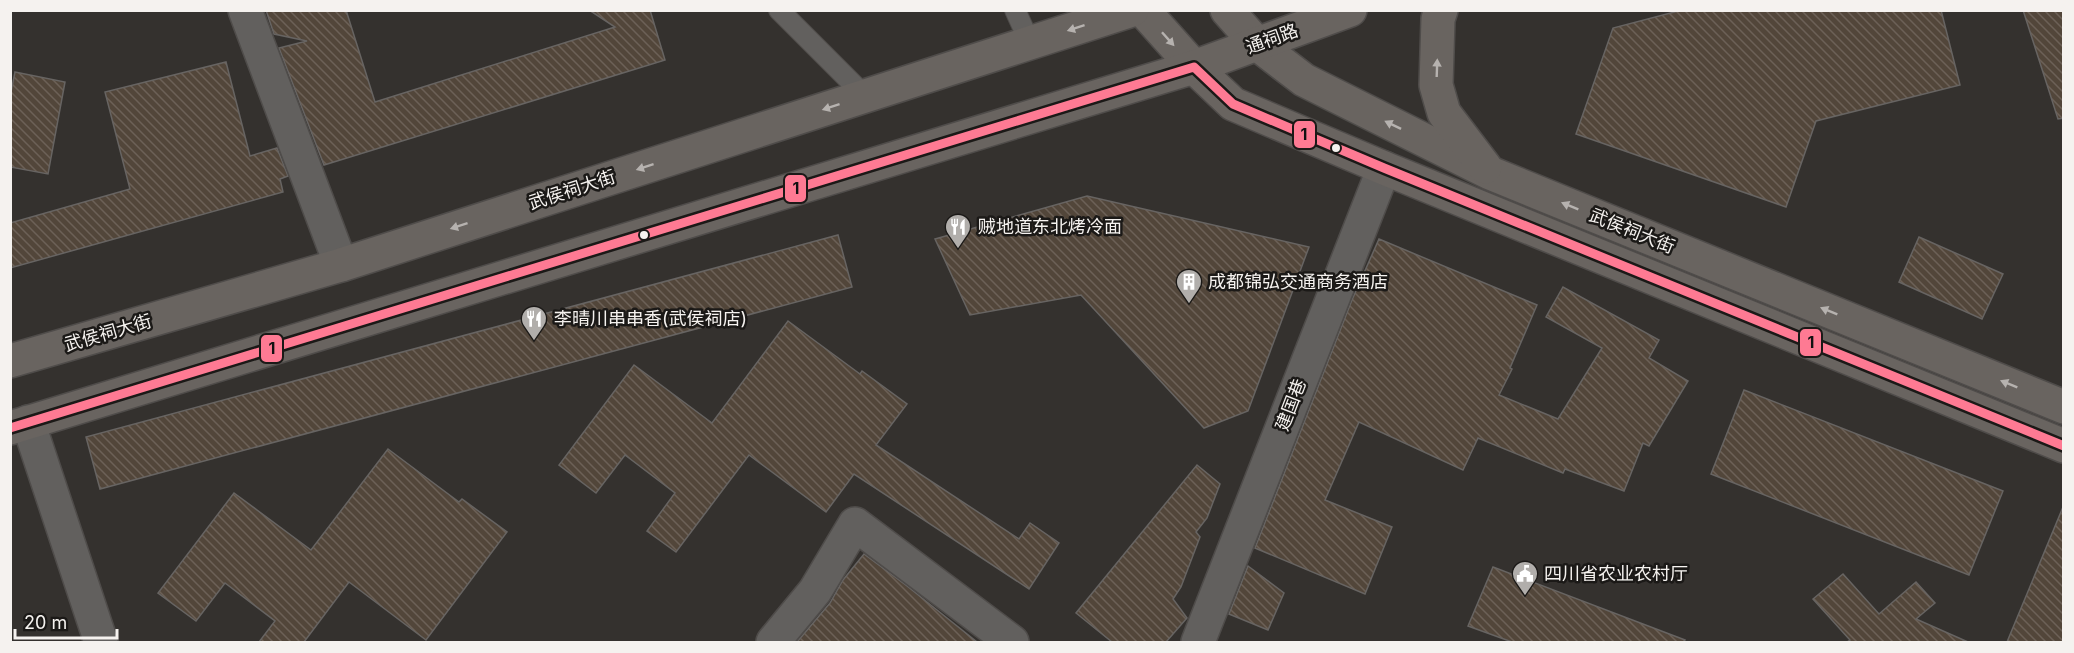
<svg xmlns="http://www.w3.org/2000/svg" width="2074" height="653" viewBox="0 0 2074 653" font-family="Inter,'Noto Sans SC',sans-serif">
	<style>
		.building { fill: url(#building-back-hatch); stroke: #676462; stroke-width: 1.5 }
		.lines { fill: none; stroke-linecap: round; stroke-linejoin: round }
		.lane-casing { stroke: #4f4c4a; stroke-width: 22 }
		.street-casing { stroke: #4f4c4a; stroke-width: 36 }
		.secondary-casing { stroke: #4f4c4a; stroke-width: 36 }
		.lane { stroke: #62605e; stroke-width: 20 }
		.street { stroke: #62605e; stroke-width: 33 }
		.secondary { stroke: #696460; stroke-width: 33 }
		.bus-1-casing { stroke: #1b1917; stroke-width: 14 }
		.bus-1 { stroke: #fe7a93; stroke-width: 9 }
		.oneway { fill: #b6b2af }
		.bus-dot { fill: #f5f2ef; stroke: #1b1917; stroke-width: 2 }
		.labels { text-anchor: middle; stroke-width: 5; stroke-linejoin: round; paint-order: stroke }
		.street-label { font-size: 18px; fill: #f5f2ef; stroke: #1b1917 }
		.poi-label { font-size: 18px; fill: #f5f2ef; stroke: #1b1917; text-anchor: start }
		.line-badge { stroke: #1b1917; stroke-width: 2 }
		.pale-badge-label { font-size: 16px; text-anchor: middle; font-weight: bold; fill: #111 }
	</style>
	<defs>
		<pattern id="building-back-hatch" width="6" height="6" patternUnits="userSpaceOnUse" patternTransform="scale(1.5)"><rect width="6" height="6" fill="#52463a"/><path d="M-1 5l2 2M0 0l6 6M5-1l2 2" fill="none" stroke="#6c6157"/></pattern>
	</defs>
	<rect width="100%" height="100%" fill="#34312e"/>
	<g class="building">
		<path d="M266,10H346L375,102L615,27L589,10H650L665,60L324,165L279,48L307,41L274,34Z"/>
		<path d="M1682,10H1941L1960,85L1816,121L1786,207L1576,134L1613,28Z"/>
		<path d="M2023,10H2064V118L2058,119Z"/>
		<path d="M226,62L250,156L277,148L288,176L280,179L283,192L10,268V223L130,189L105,92Z"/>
		<path d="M15,72L65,82L48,174L10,167V97Z"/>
		<path d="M1087,196L1309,247L1248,411L1204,428L1081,295L970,315L935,239Z"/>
		<path d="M838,235L852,287L100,489L86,437Z"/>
		<path d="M1919,237L2003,274L1982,319L1899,282Z"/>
		<path d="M1379,239L1537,305L1510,368L1512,369L1499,395L1558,419L1602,348L1546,317L1563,287L1659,340L1649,358L1688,381L1649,446L1643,443L1624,491L1565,469L1563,473L1478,438L1463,470L1359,422L1325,500L1392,527L1365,594L1255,548L1352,300Z"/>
		<path d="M788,321L860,374L862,371L907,404L876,445L1019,539L1030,523L1059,543L1029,589L854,474L826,512L749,455L676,552L647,531L675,493L625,455L596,493L559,465L634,365L712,423Z"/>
		<path d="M1744,390L2003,491L1969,575L1711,474Z"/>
		<path d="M388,449L459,502L462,499L507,532L426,640L349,582L304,642H259L275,621L225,583L196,621L158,593L234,493L311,550Z"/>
		<path d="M1197,465L1220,484L1207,518L1196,532L1200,537L1181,587L1173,599L1187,618L1166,642H1112L1076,613Z"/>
		<path d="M2063,507L2064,642H2007Z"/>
		<path d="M864,554L907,586L977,642H797L830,603L843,580Z"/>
		<path d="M1248,566L1284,593L1268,630L1229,614Z"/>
		<path d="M1493,567L1685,640L1684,642H1512L1468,626Z"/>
		<path d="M1843,574L1879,614L1916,582L1935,603L1916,619L1968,642H1847L1850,640L1813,599Z"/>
	</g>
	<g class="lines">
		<defs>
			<g id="lane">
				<path d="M779,10L865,96"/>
				<path d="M1015,10L1030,43"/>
			</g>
			<g id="street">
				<path d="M245,10L341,265"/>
				<path d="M28,422L101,642"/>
				<path d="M773,642L815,591L855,524L1012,642"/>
				<path d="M1198,642L1384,168"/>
			</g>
			<g id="secondary">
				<path d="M1143,10L1194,67L1233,104L1384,168L2064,446"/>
				<path d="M1227,10L1257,44L1304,80L1490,173L2064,407"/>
				<path d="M1441,10L1438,19L1436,85L1444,113L1485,167"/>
				<path d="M10,361L341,265L1132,10"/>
				<path d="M10,428L1194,67L1350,10"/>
			</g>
		</defs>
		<use href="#lane" class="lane-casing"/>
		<use href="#street" class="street-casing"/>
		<use href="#secondary" class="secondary-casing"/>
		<use href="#lane" class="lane"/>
		<use href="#street" class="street"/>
		<use href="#secondary" class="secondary"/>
		<defs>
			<path id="bus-1" d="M10,428L1194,67L1233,104L1384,168L2064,446"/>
		</defs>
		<use href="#bus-1" class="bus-1-casing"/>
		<use href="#bus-1" class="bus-1"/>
	</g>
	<defs><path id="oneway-solid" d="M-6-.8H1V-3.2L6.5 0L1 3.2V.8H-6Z" transform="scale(1.5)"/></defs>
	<g class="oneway">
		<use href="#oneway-solid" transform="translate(1076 28) rotate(162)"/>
		<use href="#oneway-solid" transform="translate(1168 39) rotate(48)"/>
		<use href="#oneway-solid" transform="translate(1437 68) rotate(-88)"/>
		<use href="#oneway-solid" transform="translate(831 107) rotate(162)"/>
		<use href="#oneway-solid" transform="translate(1393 125) rotate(-154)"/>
		<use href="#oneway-solid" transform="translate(645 167) rotate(162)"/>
		<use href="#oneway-solid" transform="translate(1570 206) rotate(-158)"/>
		<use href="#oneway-solid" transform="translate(459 226) rotate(162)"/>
		<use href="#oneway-solid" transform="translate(1829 311) rotate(-158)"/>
		<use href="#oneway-solid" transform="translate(2009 384) rotate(-158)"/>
	</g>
	<defs>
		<symbol id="restaurant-pin" viewBox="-11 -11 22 30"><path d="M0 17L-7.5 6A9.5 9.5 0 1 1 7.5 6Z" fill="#b1aeab" stroke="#1b1917"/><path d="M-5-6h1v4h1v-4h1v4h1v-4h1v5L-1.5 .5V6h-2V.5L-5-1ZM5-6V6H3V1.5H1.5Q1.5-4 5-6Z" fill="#fff"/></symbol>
		<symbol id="building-pin" viewBox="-11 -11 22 30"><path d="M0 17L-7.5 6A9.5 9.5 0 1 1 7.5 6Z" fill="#b1aeab" stroke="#1b1917"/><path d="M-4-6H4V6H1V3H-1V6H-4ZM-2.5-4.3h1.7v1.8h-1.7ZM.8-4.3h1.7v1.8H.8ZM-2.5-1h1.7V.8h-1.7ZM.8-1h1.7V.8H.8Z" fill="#fff"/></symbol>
		<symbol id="civic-pin" viewBox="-11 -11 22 30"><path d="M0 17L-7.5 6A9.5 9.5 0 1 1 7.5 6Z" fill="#b1aeab" stroke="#1b1917"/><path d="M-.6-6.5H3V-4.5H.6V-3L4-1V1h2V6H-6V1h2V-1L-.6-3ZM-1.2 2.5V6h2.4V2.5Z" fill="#fff"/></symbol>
	</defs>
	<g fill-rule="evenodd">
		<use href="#restaurant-pin" x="943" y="212" width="30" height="40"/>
		<use href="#building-pin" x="1174" y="267" width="30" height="40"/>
		<use href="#restaurant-pin" x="519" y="304" width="30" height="40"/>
		<use href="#civic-pin" x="1510" y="559" width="30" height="40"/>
	</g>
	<g class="bus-dot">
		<circle cx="1336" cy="148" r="5"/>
		<circle cx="644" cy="235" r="5"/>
	</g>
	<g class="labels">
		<g class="street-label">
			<text transform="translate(1272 39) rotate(-20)" y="6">通祠路</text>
			<text transform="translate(572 190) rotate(-18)" y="6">武侯祠大街</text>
			<text transform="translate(1632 231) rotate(22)" y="6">武侯祠大街</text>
			<text transform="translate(108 333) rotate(-16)" y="6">武侯祠大街</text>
			<text transform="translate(1291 405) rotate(-69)" y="6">建国巷</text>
		</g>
		<g class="poi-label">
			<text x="978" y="233">贼地道东北烤冷面</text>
			<text x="1208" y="288">成都锦弘交通商务酒店</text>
			<text x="554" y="325">李晴川串串香(武侯祠店)</text>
			<text x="1544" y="580">四川省农业农村厅</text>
		</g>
	</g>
	<g class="line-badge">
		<rect x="1293" y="120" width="23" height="29" rx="6" fill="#fe7a93"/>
		<rect x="784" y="174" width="23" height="29" rx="6" fill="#fe7a93"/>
		<rect x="1799" y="328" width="23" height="29" rx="6" fill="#fe7a93"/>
		<rect x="260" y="334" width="23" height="29" rx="6" fill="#fe7a93"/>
	</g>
	<g class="pale-badge-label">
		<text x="1304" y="140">1</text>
		<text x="796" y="194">1</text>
		<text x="1811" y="348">1</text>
		<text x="272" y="354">1</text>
	</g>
	<rect width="2074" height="653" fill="none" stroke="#f5f2ef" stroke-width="24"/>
	<path d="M15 629v9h102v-9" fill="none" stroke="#f5f2ef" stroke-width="3"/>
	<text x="24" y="629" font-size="18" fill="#f5f2ef" stroke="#1b1917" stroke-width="4.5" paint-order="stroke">20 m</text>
</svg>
